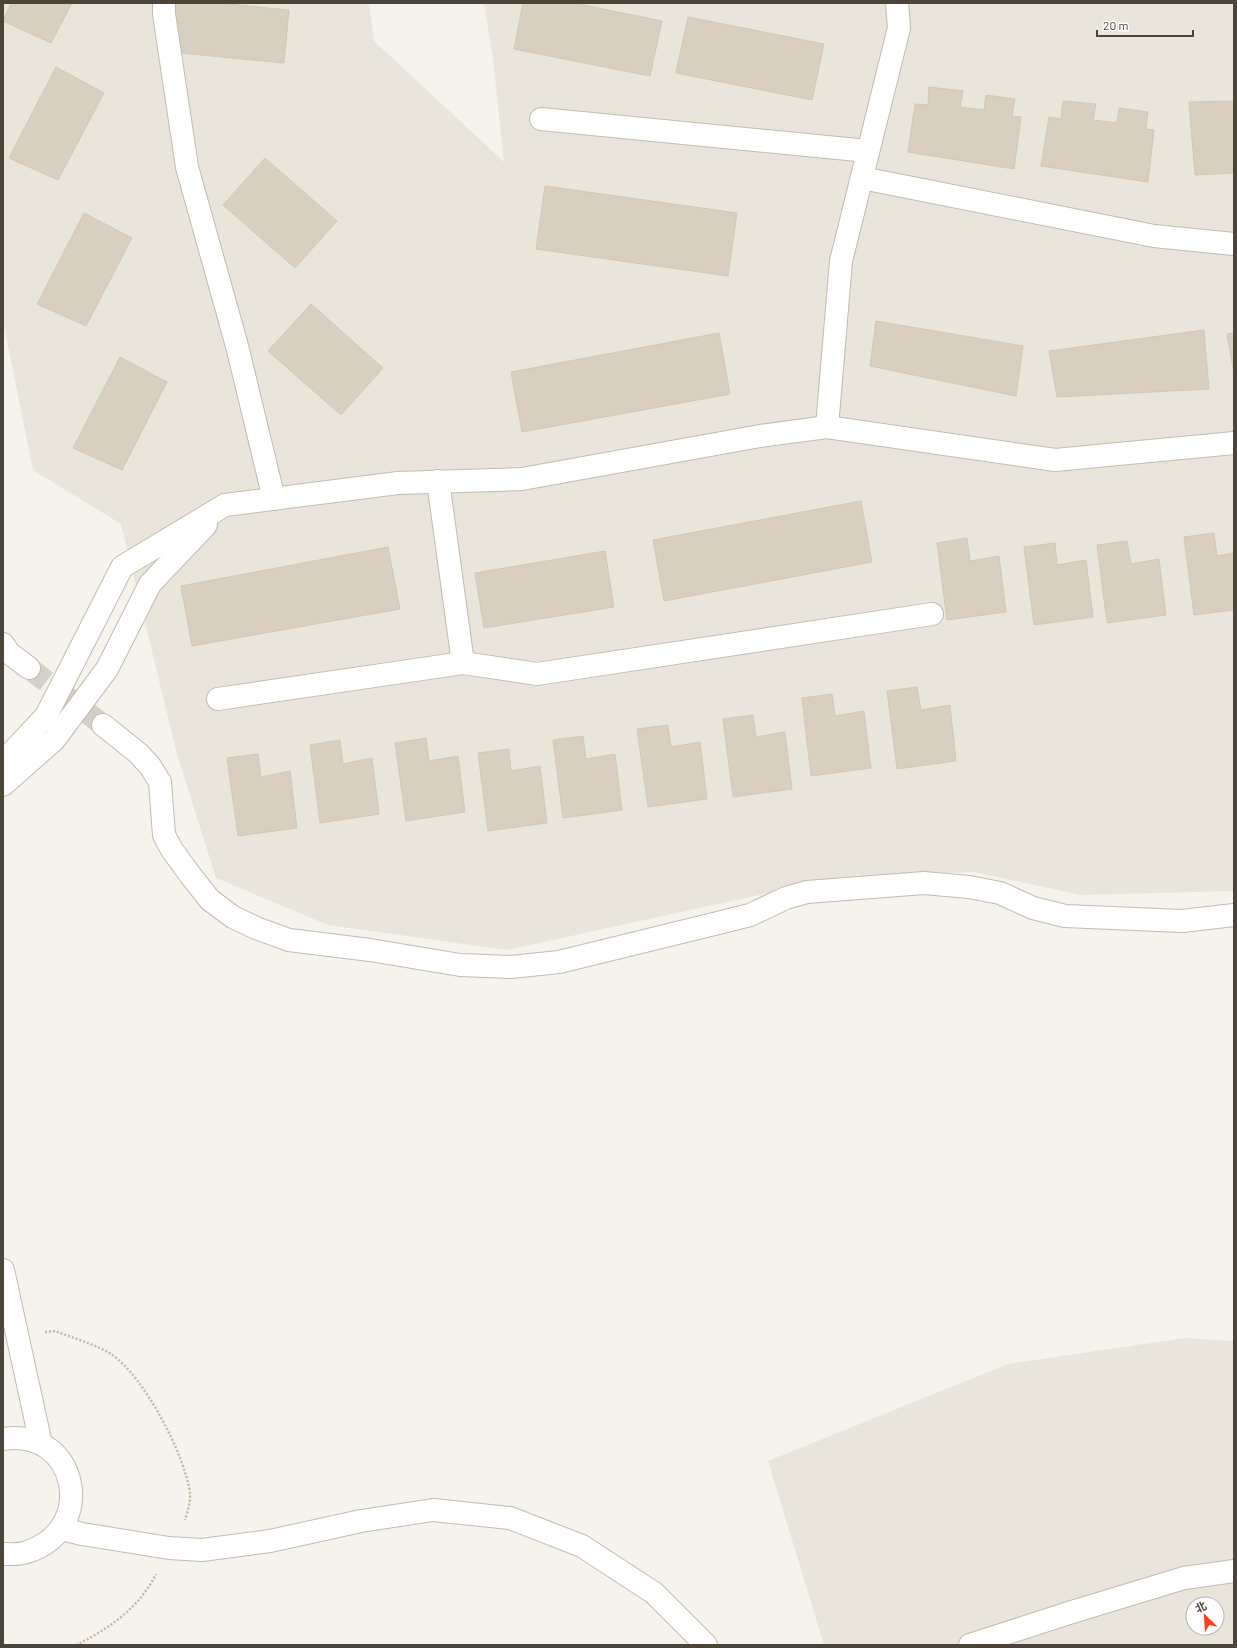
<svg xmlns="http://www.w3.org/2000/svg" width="1237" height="1648" viewBox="0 0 1237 1648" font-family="Barlow,'Noto Sans SC',sans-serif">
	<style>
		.residential { fill: #eae5da; fill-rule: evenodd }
		.building { fill: #d8cfc1; stroke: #d3c7b4 }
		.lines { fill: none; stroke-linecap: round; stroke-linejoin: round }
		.minor-tunnel { stroke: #d4d0c8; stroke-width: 22; stroke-dasharray: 22 11; stroke-linecap: butt }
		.minor-casing { stroke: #c2bbae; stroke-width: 24 }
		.path { stroke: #c4b79f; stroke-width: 2.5; stroke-dasharray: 2 2; stroke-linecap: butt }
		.minor { stroke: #fff; stroke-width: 22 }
	</style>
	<rect width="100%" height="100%" fill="#f6f3ec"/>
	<g class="residential">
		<path d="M3,3H369L374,41L504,162L493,59L484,3H1234V891L1081,895L974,872L842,877L507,950L328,925L216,878L177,754L121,524L33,470L3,321Z"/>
		<path d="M1185,1338L1234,1341V1645H824L768,1461L1008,1364ZM1193,1604H1217V1628H1193Z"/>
	</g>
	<g class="building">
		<path d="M11,3H72L51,43L3,21Z"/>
		<path d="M175,3H218L289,10L284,63L170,52Z"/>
		<path d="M523,3H574L662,21L650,76L514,49Z"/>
		<path d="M688,17L824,44L812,100L676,73Z"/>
		<path d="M56,67L104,93L58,180L9,158Z"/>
		<path d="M929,87L963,91L960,107L984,110L986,95L1015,99L1012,116L1021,117L1014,169L908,152L915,104L928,105Z"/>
		<path d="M1063,101L1096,104L1093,120L1117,123L1119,108L1148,112L1146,129L1154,130L1148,182L1041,166L1049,117L1061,119Z"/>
		<path d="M1234,101V173L1195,175L1189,102Z"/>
		<path d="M265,158L337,221L295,268L223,205Z"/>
		<path d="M545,186L737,213L728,276L536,249Z"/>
		<path d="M84,213L132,238L86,326L37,304Z"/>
		<path d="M311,304L383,368L341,415L268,351Z"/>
		<path d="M876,321L1023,346L1016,396L870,366Z"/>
		<path d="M1204,330L1209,389L1057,397L1049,351Z"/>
		<path d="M719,333L730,394L522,432L511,372Z"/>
		<path d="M1234,333V373L1227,334Z"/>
		<path d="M120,357L167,382L122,470L73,448Z"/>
		<path d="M861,501L872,562L664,601L653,540Z"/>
		<path d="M1214,533L1217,556L1234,553V610L1194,615L1184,537Z"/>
		<path d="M967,538L970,561L999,556L1006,612L947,620L937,543Z"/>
		<path d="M1127,541L1131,564L1159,559L1166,615L1107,623L1097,545Z"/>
		<path d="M1055,543L1057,565L1086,560L1093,617L1034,625L1024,547Z"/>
		<path d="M388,547L400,609L192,646L181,586Z"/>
		<path d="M605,551L614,607L484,628L475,573Z"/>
		<path d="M917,687L921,710L950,705L956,761L897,769L887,691Z"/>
		<path d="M832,694L835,716L864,711L871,768L811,776L802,698Z"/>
		<path d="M753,715L756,737L785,732L792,789L733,797L723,719Z"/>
		<path d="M668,725L671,747L700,742L707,799L648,807L637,729Z"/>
		<path d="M583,736L586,759L615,754L622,810L563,818L553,740Z"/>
		<path d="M426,738L429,761L458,756L465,812L406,821L395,743Z"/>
		<path d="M340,740L343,764L372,758L379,814L320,823L310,745Z"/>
		<path d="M509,749L511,771L540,766L547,823L488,831L478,753Z"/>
		<path d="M258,754L261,777L290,771L297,828L238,836L227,758Z"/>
	</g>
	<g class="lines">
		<path class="minor-tunnel" d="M29,668L103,725"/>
		<defs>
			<g id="minor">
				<path d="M164,3V14L187,167L237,346L274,499"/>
				<path d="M541,119L868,151"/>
				<path d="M862,178L1154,236L1234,244"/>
				<path d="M827,427L841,261L899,28L897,3"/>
				<path d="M438,481L463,663"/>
				<path d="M3,644L9,653L29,668"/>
				<path d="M218,699L463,663L537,674L932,614"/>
				<path d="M103,725L138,753L150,766L160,782L164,835L172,850L191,876L210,900L233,917L256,928L289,940L370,950L460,965L511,967L559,962L710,925L750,915L786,898L807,892L924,883L969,887L1000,893L1033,908L1065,916L1182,921L1234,915"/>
				<path d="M3,762L46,716L122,567L225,505L398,483L522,479L760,436L827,427L1055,460L1234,443"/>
				<path d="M3,785L54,740L107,669L150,584L206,525"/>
				<path d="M3,1270L41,1444"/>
				<path d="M3,1439C77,1427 99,1529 27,1552C20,1555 10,1554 3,1554"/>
				<path d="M62,1529L82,1534L169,1548L202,1550L270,1541L361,1521L433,1510L510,1518L582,1546L654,1593L706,1645"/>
				<path d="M970,1645L1072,1612L1184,1578L1234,1571"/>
			</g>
		</defs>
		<use href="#minor" class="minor-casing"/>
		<g class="path">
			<path d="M45,1332L55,1331C73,1338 95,1344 111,1354C144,1376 185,1455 190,1493C191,1501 187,1513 185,1520"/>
			<path d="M76,1645C109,1629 140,1607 156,1574"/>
		</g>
		<use href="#minor" class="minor"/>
	</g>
	<rect width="1237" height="1648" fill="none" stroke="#4b4439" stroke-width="8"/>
	<g transform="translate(1205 1616) rotate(335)"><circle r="19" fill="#ffffff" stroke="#b7b4b0"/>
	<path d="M0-3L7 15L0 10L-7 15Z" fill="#fc3f1d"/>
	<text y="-6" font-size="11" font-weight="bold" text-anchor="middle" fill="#4b4439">北</text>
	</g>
	<path d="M1097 30v6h96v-6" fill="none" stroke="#4b4439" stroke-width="2"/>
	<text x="1103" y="30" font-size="12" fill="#4b4439" stroke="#ffffff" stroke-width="3" paint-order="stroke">20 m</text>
</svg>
